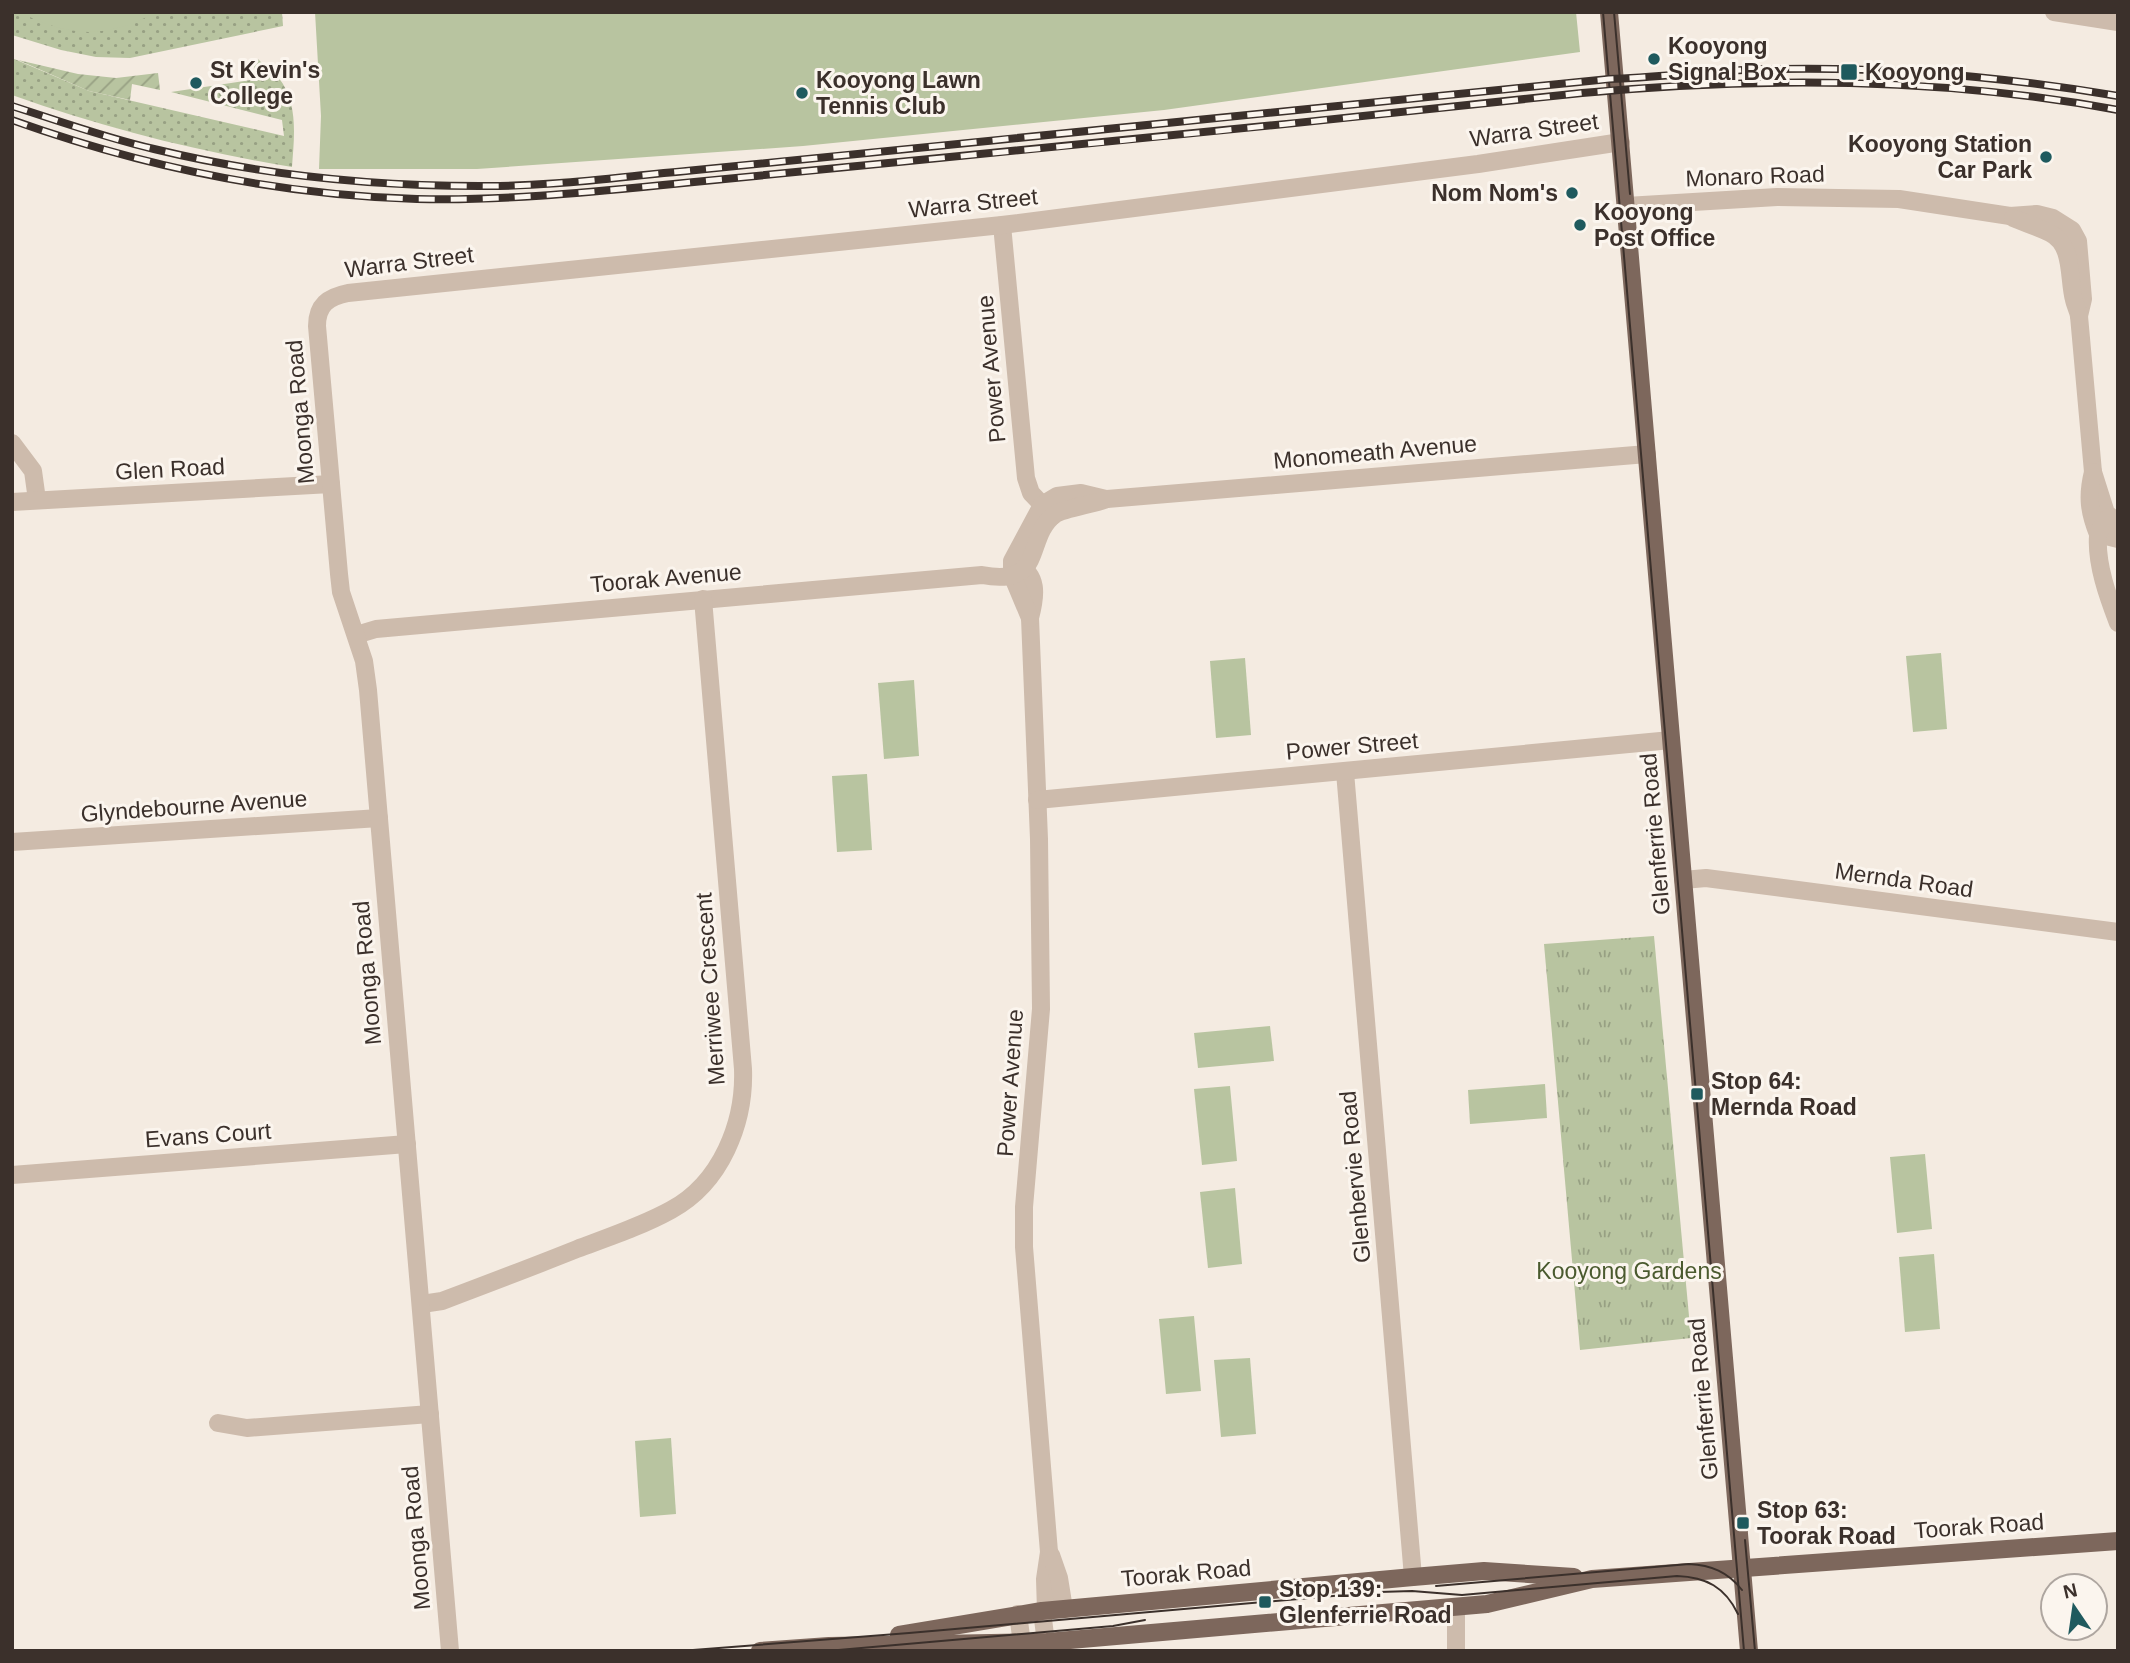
<svg xmlns="http://www.w3.org/2000/svg" width="2130" height="1663" viewBox="0 0 2130 1663" font-family="Helvetica,sans-serif">
	<style>
		.grass { fill: url(#grass-dots) }
		.park { fill: url(#park-tufts) }
		.garden { fill: url(#garden-furrows) }
		.pitch { fill: #b8c4a0 }
		.lines { fill: none; stroke-linecap: round; stroke-linejoin: round }
		.minor { stroke: #cdbbac; stroke-width: 18 }
		.major { stroke: #7d675c; stroke-width: 18 }
		.tram { stroke: #3b302b; stroke-width: 2 }
		.rail-casing { stroke: #3b302b; stroke-width: 8 }
		.rail { stroke: #fbf5ee; stroke-width: 5; stroke-dasharray: 16; stroke-linecap: butt }
		.poi-dot { fill: #1f5a5e; stroke: #fbf5ee; stroke-width: 2.5 }
		.labels { text-anchor: middle; stroke-width: 6; stroke-linejoin: round; paint-order: stroke }
		.poi-label { font-size: 23px; font-weight: bold; fill: #3b302b; stroke: #fbf5ee; text-anchor: start }
		.street-label { font-size: 23px; fill: #3b302b; stroke: #fbf5ee }
		.park-label { font-size: 23px; fill: #4a5a2e; stroke: #fbf5ee }
	</style>
	<defs>
		<pattern id="grass-dots" width="8" height="8" patternUnits="userSpaceOnUse" patternTransform="scale(1.75)"><rect width="8" height="8" fill="#b8c4a0"/><path d="M2 2h.1M6 6h.1" fill="none" stroke="#97a083" stroke-width="1.8" stroke-linecap="round"/></pattern>
		<pattern id="park-tufts" width="24" height="20" patternUnits="userSpaceOnUse" patternTransform="scale(1.75)"><rect width="24" height="20" fill="#b8c4a0"/><path d="M3 7l-1-3M5 7V3M7 7l1-3M15 17l-1-3M17 17v-4M19 17l1-3" fill="none" stroke="#97a083"/></pattern>
		<pattern id="garden-furrows" width="10" height="10" patternUnits="userSpaceOnUse" patternTransform="scale(1.75)"><rect width="10" height="10" fill="#b8c4a0"/><path d="M-1 1l2-2M0 10L10 0M9 11l2-2" fill="none" stroke="#97a083"/></pattern>
	</defs>
	<rect width="100%" height="100%" fill="#f4ebe1"/>
	<g class="grass">
		<path d="M12,12H282L283,26L130,58L96,57L61,50L12,35Z"/>
		<path d="M12,58L89,91L284,136L282,120L171,92L257,79L252,59H258C264,66 273,70 278,77C299,102 294,138 292,167C196,151 104,128 12,95Z"/>
	</g>
	<path class="park" d="M1654,936L1691,1338L1580,1350L1544,944Z"/>
	<path class="garden" d="M18,60L78,74L116,78L158,73L160,90L132,84L130,100L89,91Z"/>
	<g class="pitch">
		<path d="M19,12H157C105,39 71,38 19,12Z"/>
		<path d="M315,12H1576L1580,52L1164,110L803,146L477,169H319L321,116Z"/>
		<path d="M1941,653L1947,729L1913,732L1906,656Z"/>
		<path d="M1245,658L1251,735L1216,738L1210,661Z"/>
		<path d="M914,680L919,756L884,759L878,683Z"/>
		<path d="M867,774L872,850L837,852L832,776Z"/>
		<path d="M1270,1026L1274,1061L1198,1068L1194,1033Z"/>
		<path d="M1545,1084L1547,1118L1470,1124L1468,1090Z"/>
		<path d="M1230,1086L1237,1161L1202,1165L1194,1089Z"/>
		<path d="M1925,1154L1932,1229L1897,1233L1890,1157Z"/>
		<path d="M1235,1188L1242,1264L1208,1268L1200,1192Z"/>
		<path d="M1934,1254L1940,1329L1905,1332L1899,1257Z"/>
		<path d="M1194,1316L1201,1391L1166,1394L1159,1319Z"/>
		<path d="M1250,1358L1256,1434L1221,1437L1214,1360Z"/>
		<path d="M671,1438L676,1514L640,1517L635,1441Z"/>
	</g>
	<g class="lines">
		<g class="minor">
			<path d="M2054,12L2118,22"/>
			<path d="M1626,206L1777,197L1899,199L2010,216L2037,214L2053,218L2072,230L2078,241L2083,299L2079,316"/>
			<path d="M2013,218C2025,223 2038,227 2050,233C2074,245 2068,278 2074,300C2075,305 2078,310 2079,316L2093,472L2106,513L2118,523"/>
			<path d="M1002,225L1026,478L1031,493L1053,516"/>
			<path d="M12,443L33,471L37,500"/>
			<path d="M2093,472C2087,496 2089,512 2098,534L2118,539"/>
			<path d="M12,502L331,484"/>
			<path d="M2109,517C2104,523 2099,529 2098,536C2096,564 2108,597 2118,623"/>
			<path d="M1015,563C1039,575 1036,595 1030,618L1039,839L1041,1009L1024,1207V1247L1049,1552L1045,1579L1046,1611"/>
			<path d="M1030,618L1012,575V561L1042,505L1057,496L1081,493L1106,499"/>
			<path d="M356,635L376,629L982,575C1046,587 1024,539 1054,515C1062,509 1095,504 1107,499L1647,454"/>
			<path d="M1345,772L1413,1577"/>
			<path d="M1037,800L1671,740"/>
			<path d="M12,842L379,818"/>
			<path d="M1683,880L1706,878L2118,932"/>
			<path d="M12,1175L407,1144"/>
			<path d="M422,1304L442,1301C487,1284 532,1267 577,1249C609,1237 642,1226 671,1210C721,1183 745,1123 743,1069L703,599"/>
			<path d="M218,1423L247,1428L430,1414"/>
			<path d="M1051,1555L1059,1578L1064,1609"/>
			<path d="M1456,1607V1651"/>
			<path d="M1042,1611L1047,1651"/>
			<path d="M1018,1614L1023,1651"/>
			<path d="M450,1651L368,690L364,661L341,592L339,574L317,326C317,305 328,297 348,293L1002,225L1478,164L1621,142"/>
		</g>
		<g class="major">
			<path d="M1609,12L1749,1651"/>
			<path d="M899,1635L1042,1611L1413,1577L1484,1571L1574,1577"/>
			<path d="M760,1651L829,1646L1047,1642L1487,1604L1592,1579L2118,1541"/>
		</g>
		<g class="tram">
			<path d="M1603,12L1744,1651"/>
			<path d="M1614,12L1630,194"/>
			<path d="M1745,1540L1755,1651"/>
			<path d="M1436,1586L1689,1564C1711,1565 1728,1572 1742,1590"/>
			<path d="M680,1651L909,1633L1379,1592L1412,1591L1462,1595L1677,1576C1706,1577 1725,1587 1738,1614"/>
			<path d="M827,1651L1113,1626L1145,1620"/>
		</g>
		<defs>
			<g id="rail">
				<path d="M12,106C59,121 106,138 154,149C261,175 370,186 480,186C548,187 618,177 686,171L1609,79C1666,77 1722,69 1779,69C1893,67 2006,77 2118,96"/>
				<path d="M12,120C141,166 280,195 417,199C499,201 581,193 663,185C745,177 827,169 909,161C1133,140 1358,117 1582,93C1761,77 1940,77 2118,110"/>
			</g>
		</defs>
		<use href="#rail" class="rail-casing"/>
		<use href="#rail" class="rail"/>
	</g>
	<g class="poi-dot">
		<circle cx="1654" cy="59" r="7"/>
		<rect x="1840" y="63" width="18" height="18" rx="3.5"/>
		<circle cx="196" cy="83" r="7"/>
		<circle cx="802" cy="93" r="7"/>
		<circle cx="2046" cy="157" r="7"/>
		<circle cx="1572" cy="193" r="7"/>
		<circle cx="1580" cy="225" r="7"/>
		<rect x="1690" y="1087" width="14" height="14" rx="3.5"/>
		<rect x="1736" y="1516" width="14" height="14" rx="3.5"/>
		<rect x="1258" y="1595" width="14" height="14" rx="3.5"/>
	</g>
	<g class="labels">
		<g class="poi-label">
			<text x="1668" y="54">Kooyong<tspan x="1668" dy="26">Signal Box</tspan></text>
			<text x="210" y="78">St Kevin's<tspan x="210" dy="26">College</tspan></text>
			<text x="1865" y="80">Kooyong</text>
			<text x="816" y="88">Kooyong Lawn<tspan x="816" dy="26">Tennis Club</tspan></text>
			<text x="2032" y="152" text-anchor="end">Kooyong Station<tspan x="2032" dy="26">Car Park</tspan></text>
			<text x="1558" y="201" text-anchor="end">Nom Nom's</text>
			<text x="1594" y="220">Kooyong<tspan x="1594" dy="26">Post Office</tspan></text>
			<text x="1711" y="1089">Stop 64:<tspan x="1711" dy="26">Mernda Road</tspan></text>
			<text x="1757" y="1518">Stop 63:<tspan x="1757" dy="26">Toorak Road</tspan></text>
			<text x="1279" y="1597">Stop 139:<tspan x="1279" dy="26">Glenferrie Road</tspan></text>
		</g>
		<g class="street-label">
			<text transform="translate(1534 130) rotate(-8)" y="8">Warra Street</text>
			<text transform="translate(1755 176) rotate(-2)" y="8">Monaro Road</text>
			<text transform="translate(973 203) rotate(-6)" y="8">Warra Street</text>
			<text transform="translate(409 262) rotate(-7)" y="8">Warra Street</text>
			<text transform="translate(991 369) rotate(-95)" y="8">Power Avenue</text>
			<text transform="translate(300 412) rotate(-95)" y="8">Moonga Road</text>
			<text transform="translate(1375 452) rotate(-5)" y="8">Monomeath Avenue</text>
			<text transform="translate(170 469) rotate(-3)" y="8">Glen Road</text>
			<text transform="translate(666 578) rotate(-5)" y="8">Toorak Avenue</text>
			<text transform="translate(1352 746) rotate(-5)" y="8">Power Street</text>
			<text transform="translate(194 806) rotate(-4)" y="8">Glyndebourne Avenue</text>
			<text transform="translate(1655 834) rotate(-95)" y="8">Glenferrie Road</text>
			<text transform="translate(1904 880) rotate(8)" y="8">Mernda Road</text>
			<text transform="translate(367 973) rotate(-95)" y="8">Moonga Road</text>
			<text transform="translate(710 989) rotate(-94)" y="8">Merriwee Crescent</text>
			<text transform="translate(1010 1083) rotate(-86)" y="8">Power Avenue</text>
			<text transform="translate(208 1135) rotate(-4)" y="8">Evans Court</text>
			<text transform="translate(1355 1177) rotate(-95)" y="8">Glenbervie Road</text>
			<text transform="translate(1703 1399) rotate(-95)" y="8">Glenferrie Road</text>
			<text transform="translate(1979 1526) rotate(-4)" y="8">Toorak Road</text>
			<text transform="translate(416 1538) rotate(-95)" y="8">Moonga Road</text>
			<text transform="translate(1186 1573) rotate(-5)" y="8">Toorak Road</text>
		</g>
		<g class="park-label">
			<text x="1629" y="1279">Kooyong Gardens</text>
		</g>
	</g>
	<rect width="2130" height="1663" fill="none" stroke="#3b302b" stroke-width="28"/>
	<g transform="translate(2074 1607) rotate(347)"><circle r="33" fill="#fbf5ee" stroke="#aea6a0" stroke-width="2"/>
	<path d="M0-5L12 26L0 18L-12 26Z" fill="#1f5a5e"/>
	<text y="-10" font-size="19" font-weight="bold" text-anchor="middle" fill="#3b302b">N</text>
	</g>
</svg>
